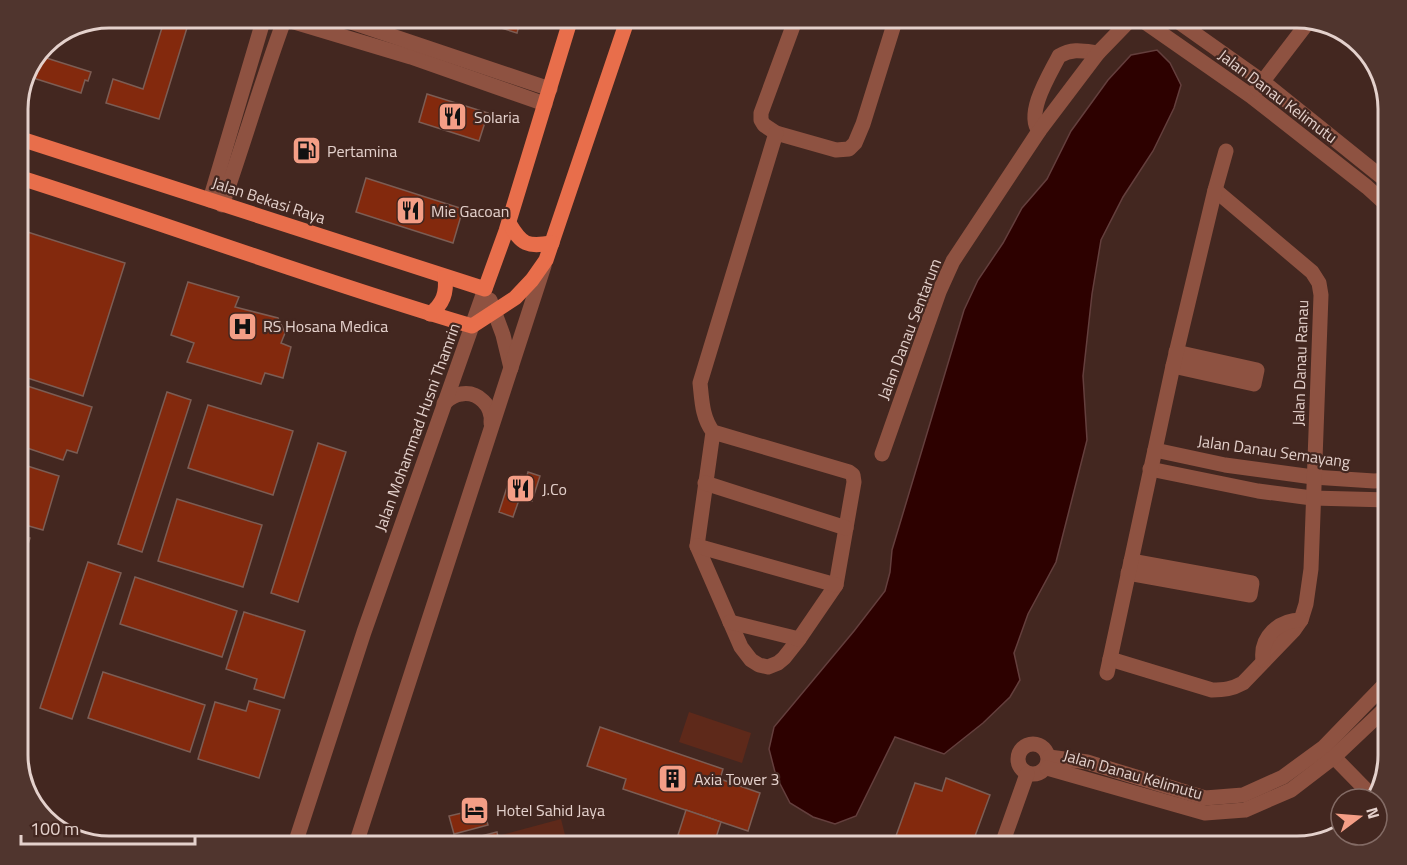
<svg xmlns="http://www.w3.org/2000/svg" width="1407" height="865" viewBox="0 0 1407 865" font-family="'Titillium Web',sans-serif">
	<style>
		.green { fill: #5e291a }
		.water { fill: #2d0100; stroke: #643f3d; stroke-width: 1.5 }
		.building { fill: #83290d; stroke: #7c5d54; stroke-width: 1.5 }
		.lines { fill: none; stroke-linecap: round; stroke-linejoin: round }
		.minor { stroke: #8e5241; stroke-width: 15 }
		.major { stroke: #e86e4b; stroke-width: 15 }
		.labels { text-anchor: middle; stroke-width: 4.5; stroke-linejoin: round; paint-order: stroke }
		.street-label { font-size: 16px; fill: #e4d1cc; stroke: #432720 }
		.poi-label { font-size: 16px; fill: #e4d1cc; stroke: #432720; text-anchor: start }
		.rim { fill: none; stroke: #e4d1cc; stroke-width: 3 }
	</style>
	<rect width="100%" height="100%" fill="#432720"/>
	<g class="green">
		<path d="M689,712L751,733L742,763L679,742Z"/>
		<path d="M561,819L568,847H501L498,836Z"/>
	</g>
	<path class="water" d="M1157,50L1170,63L1181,85L1174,108L1153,151L1123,197L1101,240L1092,294L1083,376L1087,440L1056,562L1028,614L1014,653L1020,680L1010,697L983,723L944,754L895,737L856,816L835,824L813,817L790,803L776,776L769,749L774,727L854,631L885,591L890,572L892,550L964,310L978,280L1003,243L1022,208L1047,179L1071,131L1108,80L1131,55Z"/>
	<g class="building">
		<path d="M165,18H190L159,119L106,103L113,79L143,89Z"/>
		<path d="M483,18H521L517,33L482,22Z"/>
		<path d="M40,56L91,72L88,81L85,80L81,93L30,77Z"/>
		<path d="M427,94L488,113L479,141L419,122Z"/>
		<path d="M366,178L463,209L453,243L356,212Z"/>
		<path d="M18,229L125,263L83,396L18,375Z"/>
		<path d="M188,282L239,297L235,307L278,318L285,333L281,343L291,347L283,378L265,373L261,384L187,362L194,343L171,335Z"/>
		<path d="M18,383L92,407L77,453L67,450L63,460L18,445Z"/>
		<path d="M167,392L191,400L142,552L118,544Z"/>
		<path d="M208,405L293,431L273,495L188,468Z"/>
		<path d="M318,443L346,452L298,602L271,593Z"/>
		<path d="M18,463L59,476L43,530L18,523Z"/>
		<path d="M528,472L540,476L532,501L520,497L513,517L499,512L510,478L519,481L521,475L527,476Z"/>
		<path d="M177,499L262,525L243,587L158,561Z"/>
		<path d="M18,535L30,538L18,576Z"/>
		<path d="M88,562L121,573L72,719L40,708Z"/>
		<path d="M135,577L237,611L222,657L120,624Z"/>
		<path d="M244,612L305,631L284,698L254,689L257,679L226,669Z"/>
		<path d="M103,672L205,705L190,752L88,718Z"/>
		<path d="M249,701L280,710L259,778L198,759L215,702L246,711Z"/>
		<path d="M600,727L723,769L720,779L760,793L748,831L623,789L626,779L587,766Z"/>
		<path d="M946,778L990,795L971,847H892L915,783L942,791Z"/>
		<path d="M483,808L488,825L454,834L449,816Z"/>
		<path d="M686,810L721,822L713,847L678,835Z"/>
		<path d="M497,832L500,847H475L473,838Z"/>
		<path d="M1068,836L1104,847H1065Z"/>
		<path d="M870,837L873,847H861L859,839Z"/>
	</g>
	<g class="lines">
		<g class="minor">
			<path d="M281,18L411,57L545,104"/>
			<path d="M339,18L550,89"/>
			<path d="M796,18L761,113V120L764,125L776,133L836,150L849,149L855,143L863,124L896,18"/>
			<path d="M1173,18L1262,81L1389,183"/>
			<path d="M1142,20L1251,96L1367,187L1389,207"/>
			<path d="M1257,89L1309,21"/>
			<path d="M1039,131C1025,113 1050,74 1059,56C1073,48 1083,51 1098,53"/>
			<path d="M210,200L264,18"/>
			<path d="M222,205C244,143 262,80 285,18"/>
			<path d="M490,300L503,335L511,368"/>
			<path d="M1173,366L1254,384L1257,370L1176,352"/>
			<path d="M444,403C449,399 453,395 461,394C478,391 493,406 491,423"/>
			<path d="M713,432L697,546L741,647L751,660L759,665L768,667L778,663L784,658L799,639L836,585L854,482L853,475L849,472L713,432C702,417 702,401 700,383L776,133"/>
			<path d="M1155,450L1225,465L1313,477L1374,481L1389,480"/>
			<path d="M882,454L939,292L953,261L1039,131L1098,53L1130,20"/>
			<path d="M1150,469L1258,491L1312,498L1389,500"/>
			<path d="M705,483L846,528"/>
			<path d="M697,546L836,585"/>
			<path d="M1128,573L1250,595L1252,583L1131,561"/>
			<path d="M730,622L799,639"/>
			<path d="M1110,659L1212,690C1224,690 1232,689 1243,683L1294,630L1301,620L1306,604L1311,569L1321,295L1319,283L1312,272L1215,190"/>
			<path d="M1263,660C1260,637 1279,620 1301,620"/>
			<path d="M1107,673L1173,366L1215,190L1226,151"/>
			<circle cx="1033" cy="759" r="15"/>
			<path d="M1327,750L1375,799"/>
			<path d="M1049,757L1087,762L1205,798L1243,795L1283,777L1324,747L1389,680"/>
			<path d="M1047,768L1205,813L1245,810L1291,790L1334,757L1389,705"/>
			<path d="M294,847L364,632L485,289"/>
			<path d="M355,847L544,266"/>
			<path d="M1001,847L1027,774"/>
		</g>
		<g class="major">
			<path d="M18,138L485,289L506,231L571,18"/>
			<path d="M18,177C170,225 319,281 472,326L515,298L532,280L546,260L628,18"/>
			<path d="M509,223C522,245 527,247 552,243"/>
			<path d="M430,314C443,304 447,293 445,277"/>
		</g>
	</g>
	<defs>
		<symbol id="restaurant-square" viewBox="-11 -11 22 22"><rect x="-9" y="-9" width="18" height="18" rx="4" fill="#f49e86" stroke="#432720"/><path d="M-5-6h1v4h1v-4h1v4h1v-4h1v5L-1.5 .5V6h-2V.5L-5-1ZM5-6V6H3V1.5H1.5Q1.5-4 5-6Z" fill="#111"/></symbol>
		<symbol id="fuel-square" viewBox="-11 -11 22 22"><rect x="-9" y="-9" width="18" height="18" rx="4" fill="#f49e86" stroke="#432720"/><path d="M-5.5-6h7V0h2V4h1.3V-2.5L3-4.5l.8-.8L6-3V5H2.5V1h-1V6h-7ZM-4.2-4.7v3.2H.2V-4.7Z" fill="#111"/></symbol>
		<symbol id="hospital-square" viewBox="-11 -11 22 22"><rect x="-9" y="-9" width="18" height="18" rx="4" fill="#f49e86" stroke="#432720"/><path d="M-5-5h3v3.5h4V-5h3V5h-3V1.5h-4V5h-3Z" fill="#111"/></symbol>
		<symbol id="building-square" viewBox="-11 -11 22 22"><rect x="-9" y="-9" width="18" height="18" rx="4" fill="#f49e86" stroke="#432720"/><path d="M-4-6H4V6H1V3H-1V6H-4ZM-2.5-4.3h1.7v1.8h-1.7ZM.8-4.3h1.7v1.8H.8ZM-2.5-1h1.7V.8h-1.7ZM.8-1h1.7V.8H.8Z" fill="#111"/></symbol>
		<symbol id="hotel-square" viewBox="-11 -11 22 22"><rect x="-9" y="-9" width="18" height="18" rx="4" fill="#f49e86" stroke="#432720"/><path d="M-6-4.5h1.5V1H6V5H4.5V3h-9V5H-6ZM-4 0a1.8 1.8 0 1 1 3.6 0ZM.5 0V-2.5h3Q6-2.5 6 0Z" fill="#111"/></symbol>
	</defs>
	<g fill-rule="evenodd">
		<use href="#restaurant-square" x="436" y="100" width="33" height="33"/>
		<use href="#fuel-square" x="290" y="134" width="33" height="33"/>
		<use href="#restaurant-square" x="394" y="194" width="33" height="33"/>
		<use href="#hospital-square" x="226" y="310" width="33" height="33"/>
		<use href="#restaurant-square" x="504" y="472" width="33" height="33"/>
		<use href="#building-square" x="656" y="762" width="33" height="33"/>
		<use href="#hotel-square" x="458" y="794" width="33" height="33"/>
	</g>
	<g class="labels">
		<g class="street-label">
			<text transform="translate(1278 96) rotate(37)" y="6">Jalan Danau Kelimutu</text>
			<text transform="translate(269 200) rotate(18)" y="6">Jalan Bekasi Raya</text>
			<text transform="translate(909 329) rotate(-69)" y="6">Jalan Danau Sentarum</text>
			<text transform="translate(1300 363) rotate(-88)" y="6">Jalan Danau Ranau</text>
			<text transform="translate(417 427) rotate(-70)" y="6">Jalan Mohammad Husni Thamrin</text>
			<text transform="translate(1274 451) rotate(8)" y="6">Jalan Danau Semayang</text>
			<text transform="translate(1133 774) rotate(16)" y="6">Jalan Danau Kelimutu</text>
		</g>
		<g class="poi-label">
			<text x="474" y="123">Solaria</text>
			<text x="327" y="157">Pertamina</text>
			<text x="431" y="217">Mie Gacoan</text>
			<text x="263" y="332">RS Hosana Medica</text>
			<text x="542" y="495">J.Co</text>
			<text x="694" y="785">Axia Tower 3</text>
			<text x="496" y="816">Hotel Sahid Jaya</text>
		</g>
	</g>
	<path d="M0 0H1407V865H0ZM109 28H1297A81 81 0 0 1 1378 109V755A81 81 0 0 1 1297 836H109A81 81 0 0 1 28 755V109A81 81 0 0 1 109 28Z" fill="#50352e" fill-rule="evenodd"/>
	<path class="rim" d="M109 28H1297A81 81 0 0 1 1378 109V755A81 81 0 0 1 1297 836H109A81 81 0 0 1 28 755V109A81 81 0 0 1 109 28Z"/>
	<g transform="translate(1359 817) rotate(74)"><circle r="28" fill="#432720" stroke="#836b65" stroke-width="1.5"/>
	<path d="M0-4.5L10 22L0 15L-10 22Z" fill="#f49e86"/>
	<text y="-9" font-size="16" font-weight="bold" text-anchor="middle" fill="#e4d1cc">N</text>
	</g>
	<path d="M21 835v9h174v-9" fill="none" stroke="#e4d1cc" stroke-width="3"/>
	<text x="30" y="835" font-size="18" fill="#e4d1cc" stroke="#432720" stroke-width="4.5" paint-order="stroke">100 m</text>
</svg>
